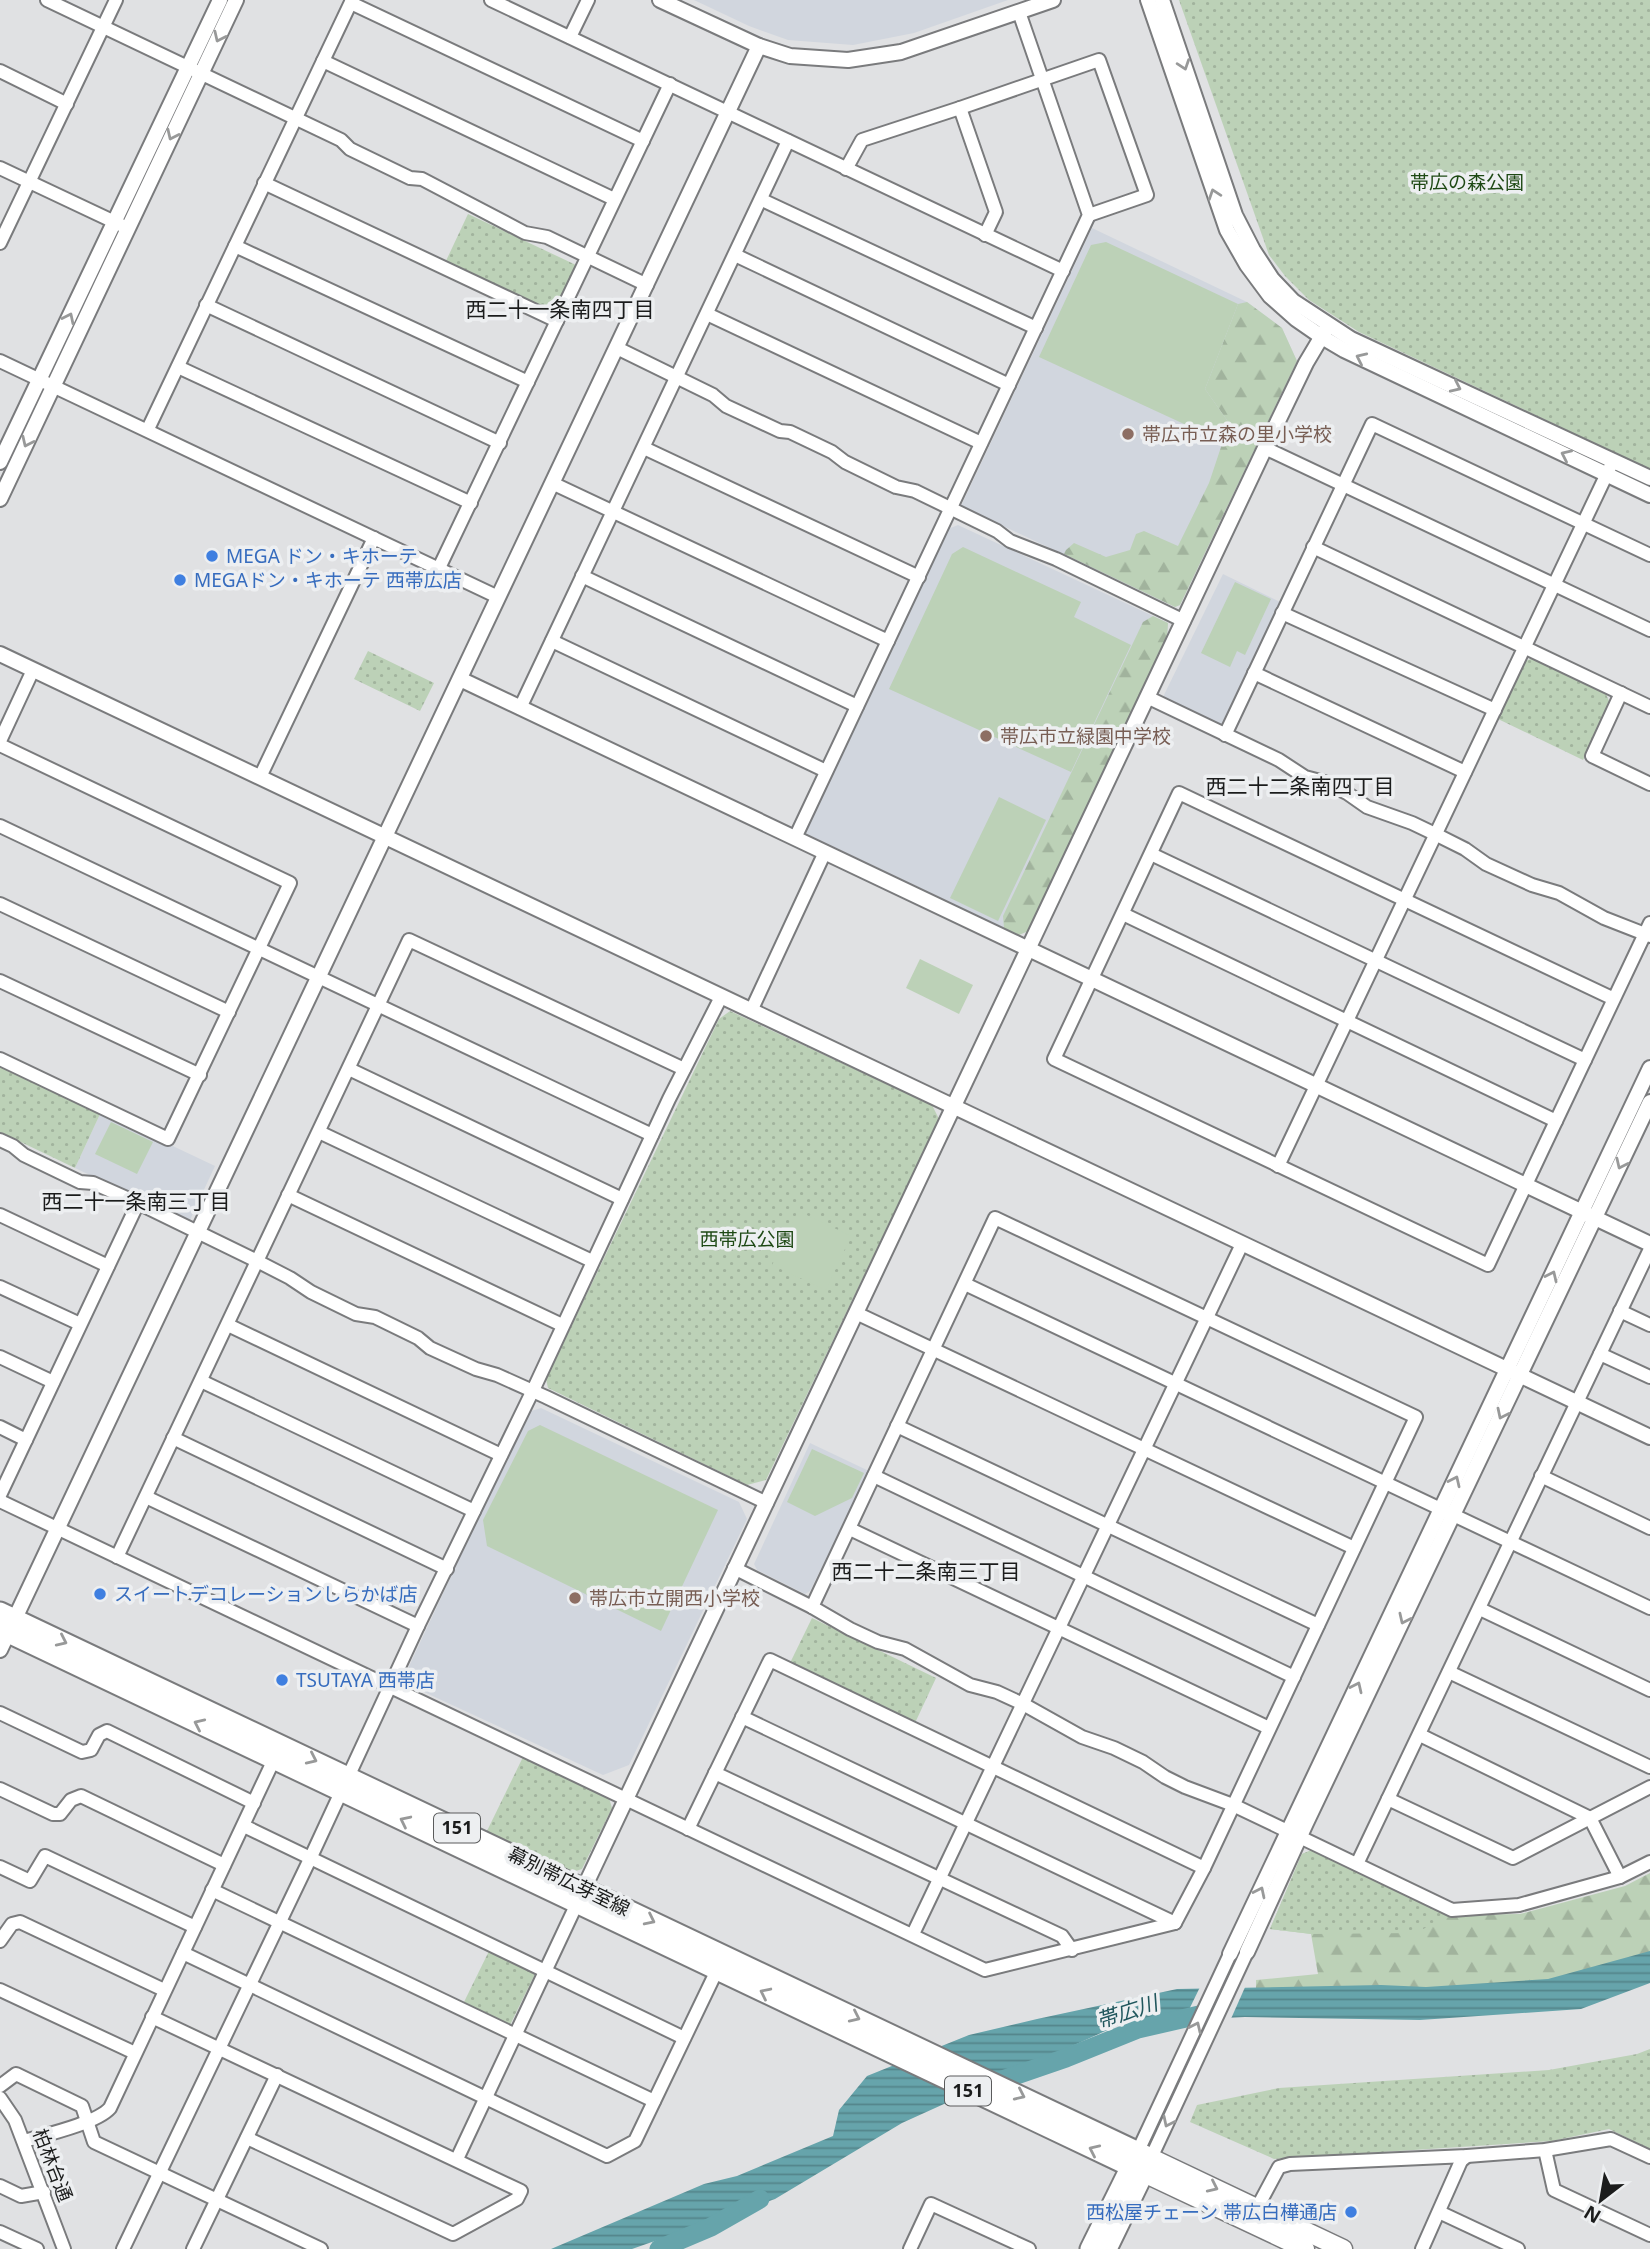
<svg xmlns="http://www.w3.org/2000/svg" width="1650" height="2249" viewBox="0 0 1650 2249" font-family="'Noto Sans','Noto Sans JP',sans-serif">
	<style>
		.built { fill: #d1d6de }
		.forest { fill: url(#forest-firs) }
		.park { fill: url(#park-dots) }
		.garden { fill: #bcd1b7 }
		.water { fill: url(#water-rules) }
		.pier { fill: #e0e1e3 }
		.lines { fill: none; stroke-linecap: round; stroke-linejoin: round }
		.river { stroke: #66a4ab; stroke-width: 19 }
		.minor-casing { stroke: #7a7b7d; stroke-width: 16 }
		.tertiary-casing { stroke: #7a7b7d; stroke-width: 18 }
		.secondary-casing { stroke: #7a7b7d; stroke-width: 21 }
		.primary-casing { stroke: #7a7b7d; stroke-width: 23 }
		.minor { stroke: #fff; stroke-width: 12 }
		.tertiary { stroke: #fff; stroke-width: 14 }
		.secondary { stroke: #fff; stroke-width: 18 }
		.primary { stroke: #fff; stroke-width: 19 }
		.oneway { stroke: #989999 }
		.education-dot { fill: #8d6e63; stroke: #edeff1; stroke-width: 2.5 }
		.shop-dot { fill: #3f7fe0; stroke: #edeff1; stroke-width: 2.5 }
		.labels { text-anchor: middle; stroke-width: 7; stroke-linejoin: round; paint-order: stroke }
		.shield { fill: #edeff1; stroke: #5a5b5c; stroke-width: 2 }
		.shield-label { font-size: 18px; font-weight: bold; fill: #1b1c1c }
		.park-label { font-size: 19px; fill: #1e4914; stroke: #edeff1 }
		.education-label { font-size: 19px; fill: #785e54; stroke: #edeff1; text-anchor: start }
		.shop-label { font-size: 19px; fill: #366cbe; stroke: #edeff1; text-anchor: start }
		.street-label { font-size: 19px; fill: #1b1c1c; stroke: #edeff1 }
		.neighbourhood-label { font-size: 21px; fill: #1b1c1c; stroke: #edeff1 }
		.water-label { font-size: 21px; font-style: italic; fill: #21575d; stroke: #edeff1 }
	</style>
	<defs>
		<pattern id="forest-firs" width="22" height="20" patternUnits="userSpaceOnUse" patternTransform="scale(1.75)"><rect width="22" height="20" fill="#bcd1b7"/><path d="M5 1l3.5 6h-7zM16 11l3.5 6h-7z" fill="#a1b39d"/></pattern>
		<pattern id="park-dots" width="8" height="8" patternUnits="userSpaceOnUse" patternTransform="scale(1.75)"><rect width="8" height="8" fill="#bcd1b7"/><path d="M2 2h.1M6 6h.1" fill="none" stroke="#a1b39d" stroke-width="1.8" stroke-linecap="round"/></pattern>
		<pattern id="water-rules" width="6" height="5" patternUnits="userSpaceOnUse" patternTransform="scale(1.75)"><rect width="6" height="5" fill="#66a4ab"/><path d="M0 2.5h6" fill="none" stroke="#53858a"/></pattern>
	</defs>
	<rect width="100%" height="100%" fill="#e0e1e3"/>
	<g class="built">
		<path d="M694,0H1008L914,33L853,45L788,40L749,26Z"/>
		<path d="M1092,228L1247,302L1282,328L1297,361L1180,605L1175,607L961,506Z"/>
		<path d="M958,525L1168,623L1167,639L1019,935L805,833L948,529Z"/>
		<path d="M1223,574L1280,602L1221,725L1163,697Z"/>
		<path d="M101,1112L215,1166L189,1222L75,1168Z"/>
		<path d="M541,1408L739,1502L747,1519L629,1765L603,1775L409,1685L404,1677L528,1412Z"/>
		<path d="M810,1443L869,1471L810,1591L805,1594L757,1570L754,1564Z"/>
	</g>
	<g class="forest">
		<path d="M1247,302L1282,328L1297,361L1180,605L1175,607L1064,554L1066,550L1074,543L1106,557L1130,550L1136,534L1144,531L1178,546L1209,483L1229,423L1205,389L1238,304Z"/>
		<path d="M1153,616L1168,623L1167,639L1031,930L1019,935L1004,928L1003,916L1143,622Z"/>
		<path d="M1312,1850L1449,1915L1520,1914L1625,1886L1650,1873V1960L1565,1984L1256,1998V1980L1318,1974L1311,1934L1270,1929L1302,1854Z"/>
	</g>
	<g class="park">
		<path d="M1179,0H1650V469L1359,332L1309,300L1285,276L1269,255Z"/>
		<path d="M468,214L576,265L553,314L445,263Z"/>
		<path d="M368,651L434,683L420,711L354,679Z"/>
		<path d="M1533,658L1605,692L1610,703L1583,760L1498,719L1523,662Z"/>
		<path d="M730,1011L932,1105L939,1119L766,1480L747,1485L548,1388L546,1379L719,1019Z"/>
		<path d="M0,1064L101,1112L75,1168L0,1132Z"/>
		<path d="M812,1618L936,1678L915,1723L790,1663Z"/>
		<path d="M523,1757L609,1798L612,1808L582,1869L570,1873L486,1833Z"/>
		<path d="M1312,1850L1449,1915L1416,1933L1312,1934L1270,1929L1302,1854Z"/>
		<path d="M490,1949L536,1972L510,2025L464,2002Z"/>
		<path d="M1650,2049V2149L1609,2129L1552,2141L1274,2159L1190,2122L1197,2105L1279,2088L1549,2070L1637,2054Z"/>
	</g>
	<g class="garden">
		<path d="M1106,242L1238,304L1205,389L1229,423L1223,442L1039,357L1091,245Z"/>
		<path d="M963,547L1081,602L1074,617L1131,645L1071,772L889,689L952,554Z"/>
		<path d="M1235,582L1271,599L1245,655L1237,651L1230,667L1201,653Z"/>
		<path d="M999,797L1046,820L998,921L950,898Z"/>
		<path d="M920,959L973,985L959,1014L906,988Z"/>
		<path d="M111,1122L153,1142L137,1174L95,1154Z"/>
		<path d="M798,1211L851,1236L826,1290L772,1265Z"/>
		<path d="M540,1425L718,1510L661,1631L487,1546L483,1520L528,1431Z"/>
		<path d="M812,1449L864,1473L852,1498L815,1516L787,1502Z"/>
	</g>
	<path class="water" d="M1650,1951V1983L1581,2009L1420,2020L1245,2017L1123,2023L902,2123L775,2199L632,2249H551L704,2184L737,2176L833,2136L839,2110L867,2076L969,2035L1037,2019L1177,1989L1381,1985L1426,1987L1548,1979Z"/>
	<path class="pier" d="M1201,1985H1246L1230,2021L1182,2024Z"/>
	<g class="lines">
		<g class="river">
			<path d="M982,2087L1066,2058L1138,2029L1199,2015"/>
			<path d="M659,2249L711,2227L760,2199"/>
		</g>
		<defs>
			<g id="minor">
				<path d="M47,0L341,140L350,149L410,178L422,179L525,233L547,237L647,285"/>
				<path d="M491,0L1063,271"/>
				<path d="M351,3L643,141"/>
				<path d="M570,37L588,0"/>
				<path d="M323,61L614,199"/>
				<path d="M0,71L67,104"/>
				<path d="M960,108L996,212L985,235"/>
				<path d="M0,168L123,226"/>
				<path d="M846,169L862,140L960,108L1099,60L1147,195L1089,215"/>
				<path d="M264,183L557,321"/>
				<path d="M762,200L1036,328"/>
				<path d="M0,243L116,0"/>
				<path d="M235,246L528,382"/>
				<path d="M735,255L1009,385"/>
				<path d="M206,305L500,443"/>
				<path d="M707,314L981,443"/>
				<path d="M617,348L713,395L726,406L780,431L790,432L832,452L845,462L896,487L915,491L997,531L1010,541L1056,559L1184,621"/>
				<path d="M0,361L498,597"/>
				<path d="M178,367L471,503"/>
				<path d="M148,429L352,0"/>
				<path d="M644,448L919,577"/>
				<path d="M1265,448L1650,630"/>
				<path d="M552,483L888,641"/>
				<path d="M1313,547L1650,707"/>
				<path d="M439,568L670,84"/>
				<path d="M582,576L857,706"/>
				<path d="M1282,613L1495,710"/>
				<path d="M552,641L826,771"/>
				<path d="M1254,673L1465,772"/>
				<path d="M1621,693L1592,756L1650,784"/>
				<path d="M1147,697L1279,760L1305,777L1324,782L1347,793L1367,807L1412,823L1435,834L1465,849L1486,864L1532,885L1559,893L1604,918L1650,936"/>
				<path d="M520,708L788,141"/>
				<path d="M1225,735L1372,424L1650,555"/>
				<path d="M0,741L33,670"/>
				<path d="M0,745L290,883L168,1139L0,1059"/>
				<path d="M260,777L374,538"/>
				<path d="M0,826L652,1135"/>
				<path d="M795,838L1089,215L1019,12"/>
				<path d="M1151,854L1585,1060"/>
				<path d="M0,904L229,1012"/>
				<path d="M1123,914L1556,1121"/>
				<path d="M0,981L200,1075"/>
				<path d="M1614,999L1179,793L1054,1059L1488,1265C1542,1151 1595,1037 1650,923"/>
				<path d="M751,1011L825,852"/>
				<path d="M349,1069L622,1199"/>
				<path d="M319,1132L592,1261"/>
				<path d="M0,1140L13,1146L24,1155L80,1182L93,1183L138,1203L257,1261L290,1278L311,1292L356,1314L375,1317L418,1338L430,1348L476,1369L497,1375L546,1397L767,1503"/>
				<path d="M1278,1166L1613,461"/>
				<path d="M288,1195L562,1325"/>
				<path d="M0,1215L108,1266"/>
				<path d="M965,1284L1650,1608"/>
				<path d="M0,1287L80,1324"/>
				<path d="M1620,1311L1650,1325"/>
				<path d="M856,1313L1354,1548"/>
				<path d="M228,1325L501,1455"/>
				<path d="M1600,1354L1650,1377"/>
				<path d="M0,1357L53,1382"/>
				<path d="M201,1381L474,1511"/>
				<path d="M897,1426L1318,1625"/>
				<path d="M0,1427L26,1440"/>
				<path d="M173,1438L447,1569"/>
				<path d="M874,1476L1294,1677"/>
				<path d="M1541,1476L1650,1528"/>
				<path d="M0,1495L138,1203"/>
				<path d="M146,1497L418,1626"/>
				<path d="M0,1501L985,1970L1175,1923L1204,1868L1416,1417L995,1218L812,1607"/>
				<path d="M850,1529L1269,1728"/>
				<path d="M117,1557L409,940L684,1069"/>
				<path d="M734,1568L812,1607L850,1629L878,1642L905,1649L970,1685L997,1692L1023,1704L1082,1737L1114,1748L1143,1762L1165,1777L1185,1787L1233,1805L1452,1910L1519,1905L1620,1877L1650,1862"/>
				<path d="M1480,1609L1650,1690"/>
				<path d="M1449,1672L1650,1767"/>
				<path d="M0,1713L82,1752L91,1750L99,1735L107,1731L254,1803"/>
				<path d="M742,1717L1175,1923"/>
				<path d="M1420,1735L1590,1818L1620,1877"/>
				<path d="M715,1773L1062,1936L1072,1950"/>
				<path d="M0,1789L53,1814H60L71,1800L81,1796L224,1865"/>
				<path d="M1388,1799L1513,1858L1650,1787"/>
				<path d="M244,1826L684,2038"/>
				<path d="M688,1829L770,1660L1204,1868"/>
				<path d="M1357,1864L1650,1249"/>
				<path d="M0,1867L30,1881L45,1856L195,1927"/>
				<path d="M212,1890L654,2101"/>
				<path d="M913,1934L1242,1244"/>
				<path d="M0,1941L12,1924L20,1922L164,1990"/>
				<path d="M183,1953L607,2156L635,2141L719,1966"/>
				<path d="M0,1990L135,2053"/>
				<path d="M152,2017L521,2191L517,2199L453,2234L247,2138"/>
				<path d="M0,2086L16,2074L82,2106L94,2142L321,2249"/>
				<path d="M0,2098L15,2120L64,2249"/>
				<path d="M24,2141C45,2135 97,2123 110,2108L277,1753"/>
				<path d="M1545,2150L1554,2190L1650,2235"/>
				<path d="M1138,2151L1230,1954"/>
				<path d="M1151,2158L1247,1952"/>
				<path d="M457,2159L580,1897"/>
				<path d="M0,2186L21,2196L44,2192"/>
				<path d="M1257,2208L1279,2167L1290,2164L1467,2156L1545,2150L1611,2139L1650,2157"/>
				<path d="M1439,2212L1518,2249"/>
				<path d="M0,2232L37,2249"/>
				<path d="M123,2249L310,1859L418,1626L536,1384L669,1099L721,997"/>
				<path d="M193,2249L277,2075"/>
				<path d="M910,2249L931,2204L1029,2249"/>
				<path d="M1422,2249L1461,2161L1467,2156"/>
			</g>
			<g id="tertiary">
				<path d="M660,0L759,46L790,56L848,60L901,52L1053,0"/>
				<path d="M1148,0L1227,230L1247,265L1270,296L1296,319L1322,337L1344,350L1650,495"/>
				<path d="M1162,0L1235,215L1253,250L1272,279L1293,301L1351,339L1650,478"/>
				<path d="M0,462L220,0"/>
				<path d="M0,499L236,0"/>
				<path d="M0,654L1650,1437"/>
				<path d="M460,679L1650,1244"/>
				<path d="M0,1650L759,46"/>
				<path d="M584,1888L1265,448L1306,363L1328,326"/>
				<path d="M1247,1952L1306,1823L1650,1102"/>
				<path d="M1230,1954L1650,1068"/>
			</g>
			<g id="secondary">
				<path d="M1151,2158L1343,2249"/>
				<path d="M1144,2173L1305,2249"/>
			</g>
			<g id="primary">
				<path d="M0,1612L1151,2158L1107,2249"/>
				<path d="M0,1629L1144,2173"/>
				<path d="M1090,2249L1136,2156"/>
			</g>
		</defs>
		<use href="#minor" class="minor-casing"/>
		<use href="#tertiary" class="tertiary-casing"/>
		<use href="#secondary" class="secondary-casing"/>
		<use href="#primary" class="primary-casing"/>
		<use href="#minor" class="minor"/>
		<use href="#tertiary" class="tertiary"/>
		<use href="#secondary" class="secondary"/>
		<use href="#primary" class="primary"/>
	</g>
	<defs><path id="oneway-chevron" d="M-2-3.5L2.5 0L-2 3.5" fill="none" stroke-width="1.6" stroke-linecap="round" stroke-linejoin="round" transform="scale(1.75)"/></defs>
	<g class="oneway">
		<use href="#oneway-chevron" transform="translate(219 37) rotate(115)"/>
		<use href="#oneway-chevron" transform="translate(1184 65) rotate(71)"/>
		<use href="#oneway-chevron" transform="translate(172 135) rotate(115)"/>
		<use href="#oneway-chevron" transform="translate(1214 194) rotate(-109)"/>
		<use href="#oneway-chevron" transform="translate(69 318) rotate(-64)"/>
		<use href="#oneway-chevron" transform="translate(1361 358) rotate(-155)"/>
		<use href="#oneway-chevron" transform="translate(1456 387) rotate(25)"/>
		<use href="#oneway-chevron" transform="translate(27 442) rotate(115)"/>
		<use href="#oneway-chevron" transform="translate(1566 455) rotate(-155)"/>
		<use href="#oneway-chevron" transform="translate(1621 1164) rotate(115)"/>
		<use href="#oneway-chevron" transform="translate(1552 1276) rotate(-65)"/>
		<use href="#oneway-chevron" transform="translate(1502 1414) rotate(116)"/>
		<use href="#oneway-chevron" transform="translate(1455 1481) rotate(-65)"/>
		<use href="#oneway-chevron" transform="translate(1404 1619) rotate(115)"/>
		<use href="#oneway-chevron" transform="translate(62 1641) rotate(25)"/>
		<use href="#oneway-chevron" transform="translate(1357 1687) rotate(-65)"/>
		<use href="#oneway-chevron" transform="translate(199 1724) rotate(-155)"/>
		<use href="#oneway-chevron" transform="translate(312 1759) rotate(25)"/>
		<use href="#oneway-chevron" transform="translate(405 1821) rotate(-154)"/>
		<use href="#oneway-chevron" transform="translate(1260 1892) rotate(-64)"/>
		<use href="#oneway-chevron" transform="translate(650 1920) rotate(26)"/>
		<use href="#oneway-chevron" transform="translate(765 1993) rotate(-154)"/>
		<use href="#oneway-chevron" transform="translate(855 2017) rotate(25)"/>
		<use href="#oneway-chevron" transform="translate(1196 2027) rotate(-65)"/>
		<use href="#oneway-chevron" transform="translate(1020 2095) rotate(25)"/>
		<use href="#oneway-chevron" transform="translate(1168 2122) rotate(116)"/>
		<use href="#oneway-chevron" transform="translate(1094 2150) rotate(-155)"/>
		<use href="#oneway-chevron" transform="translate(1213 2187) rotate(25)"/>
	</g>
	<g class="education-dot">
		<circle cx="1128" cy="434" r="7"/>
		<circle cx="986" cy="736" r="7"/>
		<circle cx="575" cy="1598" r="7"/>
	</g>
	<g class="shop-dot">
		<circle cx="212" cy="556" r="7"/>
		<circle cx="180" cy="580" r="7"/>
		<circle cx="100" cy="1594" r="7"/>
		<circle cx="282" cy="1680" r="7"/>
		<circle cx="1351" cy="2212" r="7"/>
	</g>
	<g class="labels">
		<g class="shield">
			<rect x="434" y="1813.5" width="46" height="29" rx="5"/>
			<rect x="945" y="2076.5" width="46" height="29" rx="5"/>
		</g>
		<g class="shield-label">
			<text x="457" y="1834">151</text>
			<text x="968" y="2097">151</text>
		</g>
		<g class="park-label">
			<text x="1467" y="189">帯広の森公園</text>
			<text x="747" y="1246">西帯広公園</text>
		</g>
		<g class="education-label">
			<text x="1142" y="441">帯広市立森の里小学校</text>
			<text x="1000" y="743">帯広市立緑園中学校</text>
			<text x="589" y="1605">帯広市立開西小学校</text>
		</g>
		<g class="shop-label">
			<text x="226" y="563">MEGA ドン・キホーテ</text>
			<text x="194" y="587">MEGAドン・キホーテ 西帯広店</text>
			<text x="114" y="1601">スイートデコレーションしらかば店</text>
			<text x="296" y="1687">TSUTAYA 西帯店</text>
			<text x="1337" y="2219" text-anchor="end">西松屋チェーン 帯広白樺通店</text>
		</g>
		<g class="street-label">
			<text transform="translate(569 1881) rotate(26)" y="7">幕別帯広芽室線</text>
			<text transform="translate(53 2165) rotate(69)" y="7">柏林台通</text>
		</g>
		<g class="neighbourhood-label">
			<text x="560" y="317">西二十一条南四丁目</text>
			<text x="1300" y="794">西二十二条南四丁目</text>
			<text x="136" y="1209">西二十一条南三丁目</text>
			<text x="926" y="1579">西二十二条南三丁目</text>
		</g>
		<g class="water-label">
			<text transform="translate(1127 2012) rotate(-18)" y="7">帯広川</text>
		</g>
	</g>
	<g transform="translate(1601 2200) rotate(211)" stroke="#edeff1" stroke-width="5" paint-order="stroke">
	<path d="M0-5L12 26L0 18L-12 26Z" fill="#1b1c1c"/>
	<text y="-10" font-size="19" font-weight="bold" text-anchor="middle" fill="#1b1c1c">N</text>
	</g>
</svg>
